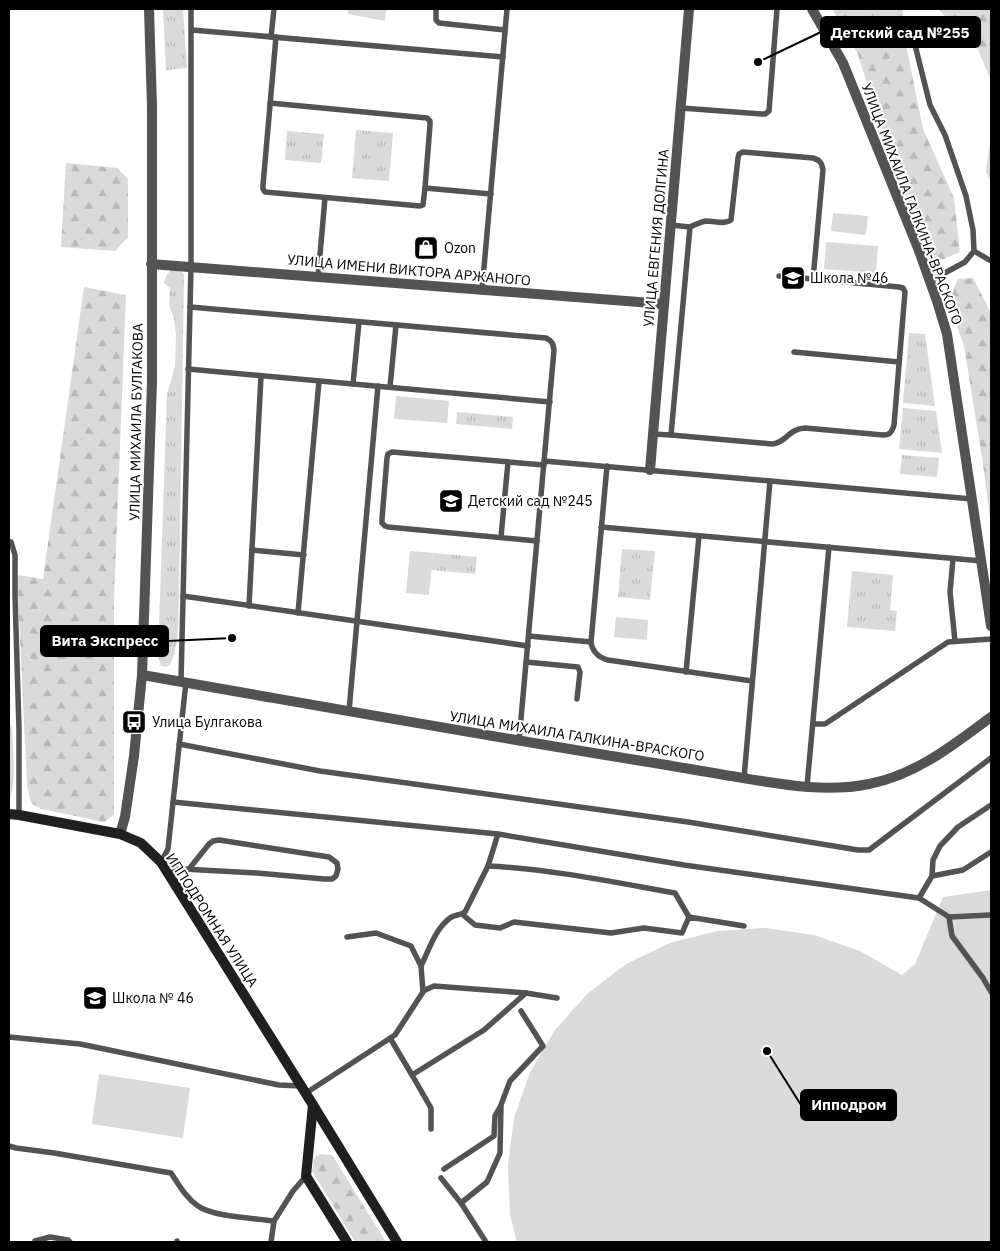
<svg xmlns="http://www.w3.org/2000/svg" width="1000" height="1251" viewBox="0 0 1000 1251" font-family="'IBM Plex Sans',sans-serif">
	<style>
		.grass { fill: url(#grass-tufts) }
		.forest { fill: url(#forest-firs) }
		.pitch { fill: #dadada }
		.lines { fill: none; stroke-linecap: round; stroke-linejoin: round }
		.lane { stroke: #535353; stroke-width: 5.5 }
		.street { stroke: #535353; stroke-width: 10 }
		.secondary { stroke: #202020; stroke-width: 10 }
		.labels { text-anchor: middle; stroke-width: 4; stroke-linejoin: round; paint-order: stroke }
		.street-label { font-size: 14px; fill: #000; stroke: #fff }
		.poi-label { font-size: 14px; fill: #000; stroke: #fff; text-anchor: start }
		.leader { fill: none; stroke: #000; stroke-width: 2 }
		.callout-dot { fill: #000; stroke: #fff; stroke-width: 2 }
		.callout { fill: #000; stroke: #000; stroke-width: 2 }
		.callout-label { font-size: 15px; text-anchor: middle; font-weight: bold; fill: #fff }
	</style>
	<defs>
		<pattern id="grass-tufts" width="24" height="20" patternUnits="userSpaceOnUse" patternTransform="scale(1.25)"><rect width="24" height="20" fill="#dadada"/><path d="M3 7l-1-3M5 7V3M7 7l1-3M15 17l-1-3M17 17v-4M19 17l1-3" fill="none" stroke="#b9b9b9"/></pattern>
		<pattern id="forest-firs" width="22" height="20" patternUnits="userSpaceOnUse" patternTransform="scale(1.25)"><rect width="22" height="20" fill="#dadada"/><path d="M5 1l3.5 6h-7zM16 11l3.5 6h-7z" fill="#b9b9b9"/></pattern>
	</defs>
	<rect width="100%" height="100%" fill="#fff"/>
	<g class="grass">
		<path d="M163,9H183L187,68L166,70Z"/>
		<path d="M356,130L393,133L389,181L352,178Z"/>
		<path d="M287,131L324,134L321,163L285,160Z"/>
		<path d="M171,270H180L184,274L179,597C178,619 180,645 170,665L166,667L161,666L158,656L167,394L175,367L176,336L174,318L169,306L170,288L164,283L166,276Z"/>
		<path d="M909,333L925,334L935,406L903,403Z"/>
		<path d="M903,408L936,411L942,453L899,449Z"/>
		<path d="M457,412L513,417L512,429L456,424Z"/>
		<path d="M902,455L939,458L937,477L900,474Z"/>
		<path d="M622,549L655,551L650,600L618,597Z"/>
		<path d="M433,553L477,557L475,574L431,570Z"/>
		<path d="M852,571L893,575L890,610L897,611L895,631L847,627Z"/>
		<path d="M9,721L12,728C13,745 17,788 9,800Z"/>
	</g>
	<g class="forest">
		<path d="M832,9H903L904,34L923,129L954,198L960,252L932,264L888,147L857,52Z"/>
		<path d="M938,9H991V81L977,47Z"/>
		<path d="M991,134V183L986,171Z"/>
		<path d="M66,163L117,168L128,179V237L115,251L61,247Z"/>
		<path d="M973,278L991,313V527L983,464L964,346L948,301L958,279Z"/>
		<path d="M84,287L126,295L114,598V815L104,822L41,809L31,803L27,785L17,575L43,579Z"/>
		<path d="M320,1154L332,1155L386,1242H355L312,1171L314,1158Z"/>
	</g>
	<g class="pitch">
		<path d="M348,9H386L385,21L348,14Z"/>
		<path d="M833,213L868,216L866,235L831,231Z"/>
		<path d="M826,242L878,246L876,273L824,269Z"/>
		<path d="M396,396L449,401L447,423L394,419Z"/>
		<path d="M410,551L433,553L429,595L406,593Z"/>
		<path d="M616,617L648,620L647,640L614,637Z"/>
		<path d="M991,890V1242H517L510,1215L508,1166L514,1118L530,1072L555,1030L587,994L626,964L670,943L717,931L766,928L814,935L860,951L902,975L915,964L943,897Z"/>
		<path d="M99,1074L190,1088L183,1138L92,1124Z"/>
	</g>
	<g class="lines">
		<g class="lane">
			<path d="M436,9V20L439,23L505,30"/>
			<path d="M192,30L503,57"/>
			<path d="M271,37L274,9"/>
			<path d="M276,37L263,185V189L265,192L420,206L423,205L425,188"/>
			<path d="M916,49L930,105L945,135L966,196L973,230L974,251L965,262L930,281"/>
			<path d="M270,103L427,118L430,121V125L425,188L491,194"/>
			<path d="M681,108L762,114H765L769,111L777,9"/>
			<path d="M974,251L991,261"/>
			<path d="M779,276L813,279"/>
			<path d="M318,277L325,198"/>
			<path d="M482,290L507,9"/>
			<path d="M190,307L546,338C552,341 553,343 554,350L519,741"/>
			<path d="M794,352L899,362"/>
			<path d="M188,369L550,402"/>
			<path d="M353,384L359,322"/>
			<path d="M390,387L396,325"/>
			<path d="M653,434L671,435L690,227L671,225"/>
			<path d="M671,435L772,444C786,443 788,429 805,428L883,435C890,435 892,432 894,425L905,292L903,288L899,287L813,279L823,170C822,163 820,160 813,158L743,152L739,154L738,158L731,220C724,225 715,221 706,221C700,222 695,225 690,227"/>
			<path d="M544,461L972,499"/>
			<path d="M607,466L591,642C592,651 599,658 608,660L752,681"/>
			<path d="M601,527L982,561"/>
			<path d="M501,537L508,462"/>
			<path d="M537,541L388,527L385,526L382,523V519L387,458L388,454L392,452L544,465"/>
			<path d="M11,542L15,555V595L19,729V815"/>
			<path d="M252,550L304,555"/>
			<path d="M953,559L950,592L955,641"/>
			<path d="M183,596L528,646"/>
			<path d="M249,606L261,376"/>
			<path d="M298,613L319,381"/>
			<path d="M529,636L591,642"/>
			<path d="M526,662L578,667L580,672L577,699"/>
			<path d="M686,672L699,536"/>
			<path d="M181,682L191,267V9"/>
			<path d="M349,711L378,386"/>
			<path d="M813,724H825L948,642L991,639"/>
			<path d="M179,744L320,771L688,822L858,850H869L991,758"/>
			<path d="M744,778L770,481"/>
			<path d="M807,786L829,547"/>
			<path d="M173,802L498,834L488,866L465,912C460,916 455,914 450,918C435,929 429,950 421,966"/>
			<path d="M498,834L684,865L919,898L932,876L933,860L940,846L958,827L991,805"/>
			<path d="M161,862L168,849L186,682"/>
			<path d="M488,866C551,869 613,882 675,893L689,917"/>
			<path d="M165,868L257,873L324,879H332L336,876L338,869L337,863L329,857L219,840L213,841L209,844L189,869"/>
			<path d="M932,876L963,870L991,852"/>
			<path d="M919,898L949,917L991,915"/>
			<path d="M462,914L475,925L500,928L514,922L611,933L644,928L682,933L689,917L744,926"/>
			<path d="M949,917L952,936L983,978L991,992"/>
			<path d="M423,991L434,986L526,993L557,998"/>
			<path d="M9,1037L80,1044L279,1085L301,1086"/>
			<path d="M390,1038L412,1075L484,1030L526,993"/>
			<path d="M412,1075L431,1108V1129"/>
			<path d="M306,1093L395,1035L423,992L421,966L411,946L376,933L347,937"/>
			<path d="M9,1146L16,1148L54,1153L171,1173C179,1185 186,1198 198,1206C213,1217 255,1218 274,1221L293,1191L306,1176"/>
			<path d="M444,1169L494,1136L495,1116L500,1107"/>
			<path d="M441,1178L461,1203L486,1242"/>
			<path d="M461,1203L487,1182L500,1153L501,1105L510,1081L543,1046L521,1011"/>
			<path d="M35,1241L50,1237L68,1240L70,1242"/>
			<path d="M177,1242V1241"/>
			<path d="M271,1242L274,1221"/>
		</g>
		<g class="street">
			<path d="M812,9L843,63L918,248L937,301L947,334L991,626"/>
			<path d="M151,264L664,304"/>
			<path d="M650,470L689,9"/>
			<path d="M142,675C309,704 475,734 642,761C674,766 706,772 737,777C780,784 825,793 869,784C916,775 953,745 991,717"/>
			<path d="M120,834L125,817L134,756L142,675L152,382V107L149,9"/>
		</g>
		<g class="secondary">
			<path d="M9,814L19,815L120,834L141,843L161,862L313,1105L397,1242"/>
			<path d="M313,1105L306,1176L347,1242"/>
		</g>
	</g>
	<defs>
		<symbol id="shop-square" viewBox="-11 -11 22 22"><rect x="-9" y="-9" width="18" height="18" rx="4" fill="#000" stroke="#fff"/><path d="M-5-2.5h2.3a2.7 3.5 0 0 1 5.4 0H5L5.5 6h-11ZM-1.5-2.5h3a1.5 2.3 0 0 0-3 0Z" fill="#fff"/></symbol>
		<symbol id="school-square" viewBox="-11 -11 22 22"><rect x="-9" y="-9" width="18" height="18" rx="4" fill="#000" stroke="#fff"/><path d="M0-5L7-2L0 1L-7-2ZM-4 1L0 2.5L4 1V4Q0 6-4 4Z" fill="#fff"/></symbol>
		<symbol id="bus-square" viewBox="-11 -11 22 22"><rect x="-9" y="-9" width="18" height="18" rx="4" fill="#000" stroke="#fff"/><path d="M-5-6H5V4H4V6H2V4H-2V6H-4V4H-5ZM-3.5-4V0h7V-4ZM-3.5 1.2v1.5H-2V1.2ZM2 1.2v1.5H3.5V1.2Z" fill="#fff"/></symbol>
	</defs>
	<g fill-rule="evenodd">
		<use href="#shop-square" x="412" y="234" width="28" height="28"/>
		<use href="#school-square" x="779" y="264" width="28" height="28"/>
		<use href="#school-square" x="437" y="487" width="28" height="28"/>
		<use href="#bus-square" x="120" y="708" width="28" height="28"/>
		<use href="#school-square" x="81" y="984" width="28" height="28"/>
	</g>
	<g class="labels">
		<g class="street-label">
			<text transform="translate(912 204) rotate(69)" y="5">УЛИЦА МИХАИЛА ГАЛКИНА-ВРАСКОГО</text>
			<text transform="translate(656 238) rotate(-85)" y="5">УЛИЦА ЕВГЕНИЯ ДОЛГИНА</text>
			<text transform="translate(409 270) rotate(5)" y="5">УЛИЦА ИМЕНИ ВИКТОРА АРЖАНОГО</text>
			<text transform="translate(136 422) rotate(-89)" y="5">УЛИЦА МИХАИЛА БУЛГАКОВА</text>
			<text transform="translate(577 736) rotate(9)" y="5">УЛИЦА МИХАИЛА ГАЛКИНА-ВРАСКОГО</text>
			<text transform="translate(212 920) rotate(57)" y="5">ИППОДРОМНАЯ УЛИЦА</text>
		</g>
		<g class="poi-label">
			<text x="444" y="253">Ozon</text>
			<text x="810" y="283">Школа №46</text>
			<text x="468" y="506">Детский сад №245</text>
			<text x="152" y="727">Улица Булгакова</text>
			<text x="112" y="1003">Школа № 46</text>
		</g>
	</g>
	<path class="leader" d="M758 62L821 32M232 638L168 641M767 1051L801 1105"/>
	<g class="callout-dot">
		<circle cx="758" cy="62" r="5"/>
		<circle cx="232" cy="638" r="5"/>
		<circle cx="767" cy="1051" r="5"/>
	</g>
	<g class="callout">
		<rect x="821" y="17" width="159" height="30" rx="5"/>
		<rect x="41" y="626" width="127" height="30" rx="5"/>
		<rect x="801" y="1090" width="95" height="30" rx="5"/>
	</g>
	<g class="callout-label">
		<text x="900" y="38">Детский сад №255</text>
		<text x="105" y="646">Вита Экспресс</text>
		<text x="849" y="1110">Ипподром</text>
	</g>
	<rect width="1000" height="1251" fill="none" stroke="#000000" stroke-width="20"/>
</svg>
